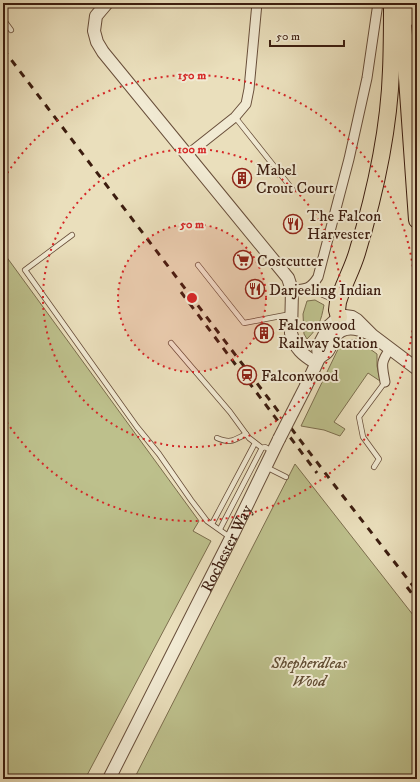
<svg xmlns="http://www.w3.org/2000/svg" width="420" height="782" viewBox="0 0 420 782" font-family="'IM FELL DW Pica',serif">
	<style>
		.green { fill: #bdc08c; stroke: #7c6e4e }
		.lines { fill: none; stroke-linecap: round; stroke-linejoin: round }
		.service-casing { stroke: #684e3a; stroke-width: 6 }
		.minor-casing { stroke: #684e3a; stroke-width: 11 }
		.tertiary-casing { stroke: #684e3a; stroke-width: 14 }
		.trunk-casing { stroke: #3c1d0f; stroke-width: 18 }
		.service { stroke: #f1ead3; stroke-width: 4.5 }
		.minor { stroke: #f1ead3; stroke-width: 9 }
		.tertiary { stroke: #f1ead3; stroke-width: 12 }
		.trunk { stroke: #eadfbc; stroke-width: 16 }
		.rail { stroke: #3c1d0f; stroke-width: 3; stroke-dasharray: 7 7; stroke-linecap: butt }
		.tertiary-bridge-casing { stroke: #684e3a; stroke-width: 14; stroke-linecap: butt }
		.tertiary-bridge { stroke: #f1ead3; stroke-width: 12 }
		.ring { fill: none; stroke: #d62828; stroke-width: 2; stroke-dasharray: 2 4 }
		.labels { text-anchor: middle; stroke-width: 4; stroke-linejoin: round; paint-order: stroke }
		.poi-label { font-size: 16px; fill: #3c1d0f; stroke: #f1ead3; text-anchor: start }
		.street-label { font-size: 16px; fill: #3c1d0f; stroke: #f1ead3 }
		.park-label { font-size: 16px; font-style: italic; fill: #634e34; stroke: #f1ead3 }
		.centre { fill: #d62828; stroke: #f1ead3; stroke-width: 2 }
		.ring-label { font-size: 12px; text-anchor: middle; font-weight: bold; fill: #d62828; stroke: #f1ead3; stroke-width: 4; stroke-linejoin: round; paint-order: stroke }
	</style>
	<rect width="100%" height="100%" fill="#eadfbc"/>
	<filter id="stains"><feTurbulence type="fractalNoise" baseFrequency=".005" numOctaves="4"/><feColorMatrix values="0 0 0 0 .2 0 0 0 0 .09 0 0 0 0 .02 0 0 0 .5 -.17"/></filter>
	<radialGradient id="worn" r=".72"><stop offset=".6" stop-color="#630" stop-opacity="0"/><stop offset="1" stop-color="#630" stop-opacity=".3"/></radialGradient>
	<g class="green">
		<path d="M3,252L199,521L193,531L211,541L85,779H3Z"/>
		<path d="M315,300L324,305C321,321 319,327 307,339L304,334L303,314L307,301Z"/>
		<path d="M356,339L377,354V366L380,381L368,373L334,422L345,429L340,436L324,430L301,426L341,343Z"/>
		<path d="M295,464L417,620V779H134Z"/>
	</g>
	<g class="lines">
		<defs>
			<g id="service">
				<path d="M3,19L11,30"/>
				<path d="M235,117L293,190"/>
				<path d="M72,235L25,270L137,427L159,454L191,500L207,521L231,538"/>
				<path d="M198,265L244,323L291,314"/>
				<path d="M311,287L323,295L335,300"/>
				<path d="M171,343L230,412L249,438L262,448L265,447L272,451"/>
				<path d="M217,438C231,444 234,440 246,434"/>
				<path d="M266,467L286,477"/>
				<path d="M374,467L379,459L363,437L359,417L385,382"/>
				<path d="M212,524L255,443"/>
				<path d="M220,529L262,448"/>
			</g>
			<g id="minor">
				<path d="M187,155L235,117L246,104L249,89L257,3"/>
				<path d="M292,290C305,289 310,290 318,277L349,159L367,78L378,3"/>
				<path d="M385,382C382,365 380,363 390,349"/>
			</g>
			<g id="tertiary">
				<path d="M107,3L96,16L94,31L97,42L103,52L288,278L292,290L291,333C295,349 303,355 316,363"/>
				<path d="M319,358C321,356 325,354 327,352C330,349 332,342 334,338C342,324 357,328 368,333"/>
				<path d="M306,386L319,358L318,347L329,326L339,317L345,316L352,317L357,320L372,335L417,369"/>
				<path id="s1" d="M109,779L231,538L279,439"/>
			</g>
			<g id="trunk">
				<path d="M416,3L417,19"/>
				<path d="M402,7L417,220"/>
				<path d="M339,317L337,310L338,302C343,285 352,270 357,253C375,194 389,132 391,70C392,48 392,25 392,3"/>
			</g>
		</defs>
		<use href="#service" class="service-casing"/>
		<use href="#minor" class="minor-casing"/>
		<use href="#tertiary" class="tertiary-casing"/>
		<use href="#trunk" class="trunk-casing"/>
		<use href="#service" class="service"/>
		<use href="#minor" class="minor"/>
		<use href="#tertiary" class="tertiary"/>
		<use href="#trunk" class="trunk"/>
		<g class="rail">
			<path d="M3,49L332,482L417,591"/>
			<path d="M181,292L317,473"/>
			<path d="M407,587L417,600"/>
		</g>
		<defs>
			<path id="tertiary-bridge" d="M279,439L306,386"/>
		</defs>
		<use href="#tertiary-bridge" class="tertiary-bridge-casing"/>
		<use href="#tertiary-bridge" class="tertiary-bridge"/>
	</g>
	<circle cx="192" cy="298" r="74" fill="#d62828" fill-opacity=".12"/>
	<g class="ring">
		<circle cx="192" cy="298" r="74"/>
		<circle cx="192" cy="298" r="149"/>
		<path d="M4 178A223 223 0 1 1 4 418"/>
	</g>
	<defs>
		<symbol id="building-ring" viewBox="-11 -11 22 22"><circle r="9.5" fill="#f1ead3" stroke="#8f2418" stroke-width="1.5"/><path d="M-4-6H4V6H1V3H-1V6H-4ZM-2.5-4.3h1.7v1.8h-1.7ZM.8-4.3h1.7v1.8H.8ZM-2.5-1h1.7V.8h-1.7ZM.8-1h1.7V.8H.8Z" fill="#8f2418"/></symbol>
		<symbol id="restaurant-ring" viewBox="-11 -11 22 22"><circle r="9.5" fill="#f1ead3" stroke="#8f2418" stroke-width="1.5"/><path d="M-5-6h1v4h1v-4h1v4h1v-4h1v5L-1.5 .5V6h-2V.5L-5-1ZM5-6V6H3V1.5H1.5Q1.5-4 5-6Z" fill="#8f2418"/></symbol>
		<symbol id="supermarket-ring" viewBox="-11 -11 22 22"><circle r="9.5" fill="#f1ead3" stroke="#8f2418" stroke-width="1.5"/><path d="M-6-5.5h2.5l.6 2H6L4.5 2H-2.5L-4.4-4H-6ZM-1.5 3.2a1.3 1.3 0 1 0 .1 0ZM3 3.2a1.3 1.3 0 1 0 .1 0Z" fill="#8f2418"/></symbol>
		<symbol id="station-ring" viewBox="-11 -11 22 22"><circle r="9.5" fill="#f1ead3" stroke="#8f2418" stroke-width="1.5"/><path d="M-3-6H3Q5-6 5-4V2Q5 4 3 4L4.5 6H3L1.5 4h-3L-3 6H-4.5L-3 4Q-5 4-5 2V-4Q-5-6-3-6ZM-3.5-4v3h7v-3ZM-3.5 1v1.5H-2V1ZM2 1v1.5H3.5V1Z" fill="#8f2418"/></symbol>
	</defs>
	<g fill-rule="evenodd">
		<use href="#building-ring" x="231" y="167" width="22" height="22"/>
		<use href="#restaurant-ring" x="282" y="213" width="22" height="22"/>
		<use href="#supermarket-ring" x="232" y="249" width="22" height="22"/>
		<use href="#restaurant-ring" x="244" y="278" width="22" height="22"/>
		<use href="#building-ring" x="253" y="322" width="22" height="22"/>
		<use href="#station-ring" x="236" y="364" width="22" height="22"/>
	</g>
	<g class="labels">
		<g class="poi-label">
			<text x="256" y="175">Mabel<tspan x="256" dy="18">Crout Court</tspan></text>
			<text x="307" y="221">The Falcon<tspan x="307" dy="18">Harvester</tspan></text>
			<text x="257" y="266">Costcutter</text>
			<text x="269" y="295">Darjeeling Indian</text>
			<text x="278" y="330">Falconwood<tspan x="278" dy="18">Railway Station</tspan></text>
			<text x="261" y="381">Falconwood</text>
		</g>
		<g class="street-label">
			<text dy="6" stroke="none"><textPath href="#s1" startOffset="259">Rochester Way</textPath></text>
		</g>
		<g class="park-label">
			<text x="309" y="668">Shepherdleas<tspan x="309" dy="18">Wood</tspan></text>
		</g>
	</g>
	<circle cx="192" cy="298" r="6" class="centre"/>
	<g class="ring-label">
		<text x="192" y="79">150 m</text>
		<text x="192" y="153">100 m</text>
		<text x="192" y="228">50 m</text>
	</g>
	<rect width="420" height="782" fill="none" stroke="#eadfbc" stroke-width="16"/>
	<rect x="4" y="4" width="412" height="774" fill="none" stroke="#3c1d0f" stroke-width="2"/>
	<rect x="8" y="8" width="404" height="766" fill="none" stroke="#3c1d0f"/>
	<path d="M270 40v6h74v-6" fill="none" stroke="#3c1d0f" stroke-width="2"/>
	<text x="276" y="40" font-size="12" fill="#3c1d0f" stroke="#f1ead3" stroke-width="3" paint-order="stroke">50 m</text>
	<rect width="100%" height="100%" filter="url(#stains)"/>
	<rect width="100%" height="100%" fill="url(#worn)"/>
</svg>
